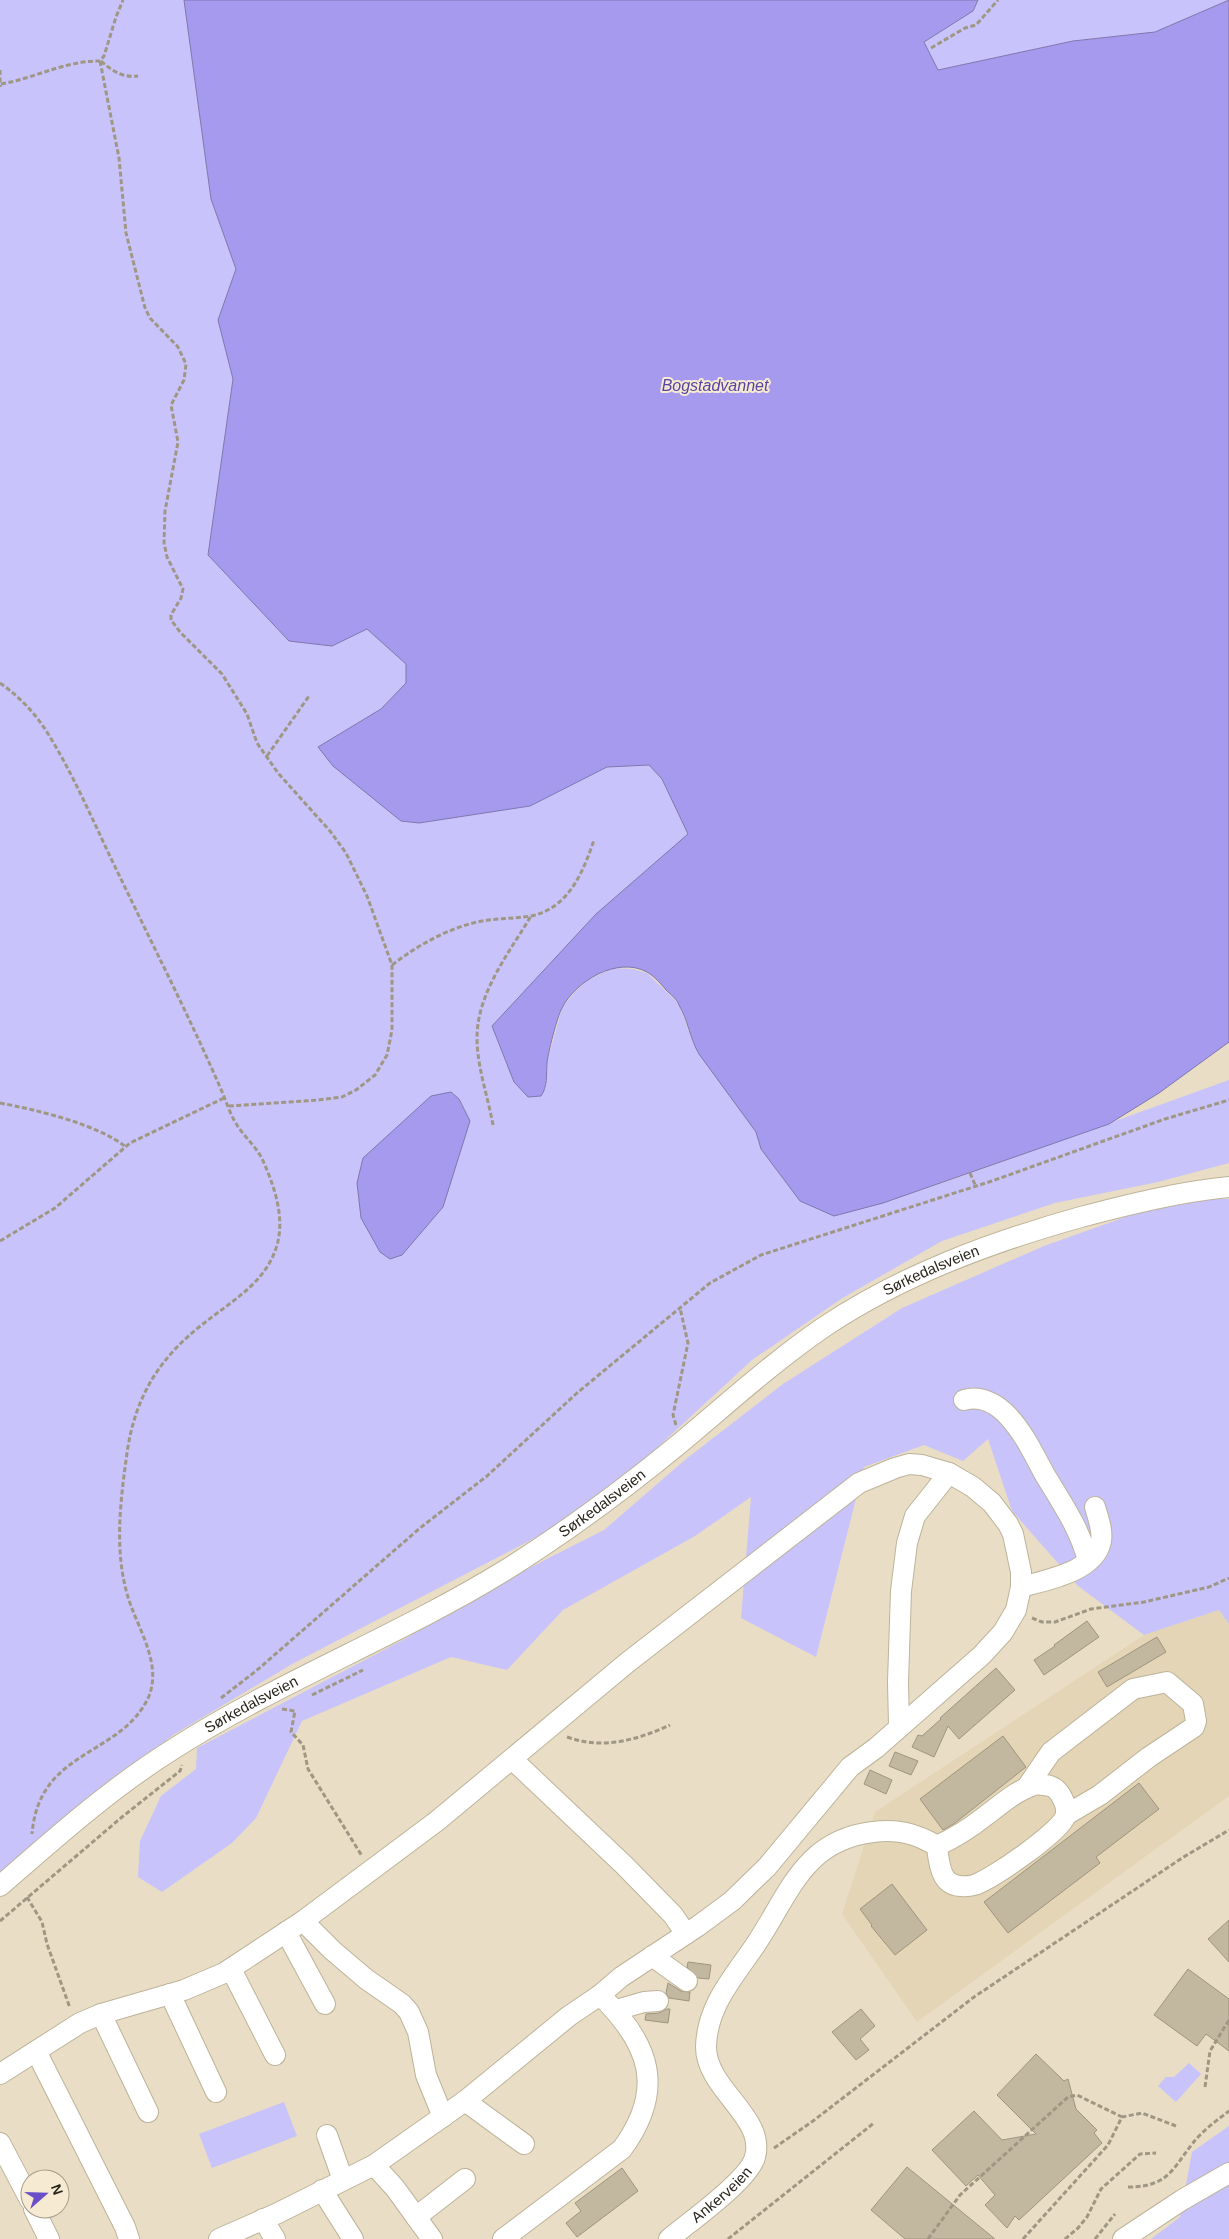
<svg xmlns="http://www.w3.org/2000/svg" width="1229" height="2239" viewBox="0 0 1229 2239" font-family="Arial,sans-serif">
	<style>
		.built { fill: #e3d5b5 }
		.green { fill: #c8c3fb }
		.water { fill: #a59aee; stroke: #8077ae }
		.building { fill: #c2b8a0; stroke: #9f957e }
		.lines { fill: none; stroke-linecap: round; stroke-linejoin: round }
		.minor-casing { stroke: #bdb39a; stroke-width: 22 }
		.path { stroke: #9f9783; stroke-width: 3; stroke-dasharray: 5 2.5; stroke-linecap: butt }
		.minor { stroke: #fff; stroke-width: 20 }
		.labels { text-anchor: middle; stroke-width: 4; stroke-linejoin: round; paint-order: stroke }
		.street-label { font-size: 15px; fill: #28241a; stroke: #f6ebd2 }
		.water-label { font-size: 16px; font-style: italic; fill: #5843a5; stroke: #f6ebd2 }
	</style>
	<rect width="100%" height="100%" fill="#e9dec5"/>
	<path class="built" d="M1219,1610L1229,1624V1796L917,2022L842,1914L875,1812L1144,1635Z"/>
	<g class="green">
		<path d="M0,0H184L211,199L236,269L218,320L233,379L208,555L332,646L367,629L406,664V683L381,709L318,747L530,806L607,767L649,765L662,779L688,834L596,914L493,1026L546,1089L547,1062L562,1008L574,993L588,980L613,968L633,969L647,973L679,1004L693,1043L756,1132L761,1149L772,1163L822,1209L834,1215L883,1203L968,1174L1229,1080V1163L1158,1182L1055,1203L942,1241L841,1299L752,1360L645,1459L556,1527L294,1663L173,1735L0,1877Z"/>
		<path d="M978,0H1229L1155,32L1073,41L938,70L924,42L973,11Z"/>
		<path d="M1176,1199H1229V1624L1219,1610L1144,1635L1078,1586L1012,1511L988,1439L963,1461L924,1445L864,1467L816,1657L741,1618L751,1497L695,1536L563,1610L507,1670L451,1657L302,1721L256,1818L232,1843L162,1892L138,1877L140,1841L161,1796L196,1769L197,1748L403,1640L523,1571L604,1530L686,1459L783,1384L902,1308L1044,1246Z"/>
		<path d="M1189,2063L1201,2074L1176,2102L1158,2086L1166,2077H1174Z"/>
		<path d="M284,2102L297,2136L212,2168L199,2134Z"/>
		<path d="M1229,2126V2239H1151L1180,2217L1192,2152Z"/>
	</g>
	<g class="water">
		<path d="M184,0H978L973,11L924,42L938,70L1073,41L1155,32L1229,0V1042L1159,1093L1109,1124L883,1203L834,1216L800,1201L761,1149L756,1132L699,1054C690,1039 688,1020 679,1005C677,999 671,995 666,990C661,984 654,976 647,972C617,956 576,981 562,1008C557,1017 548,1053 547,1063C546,1075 548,1086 541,1096L528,1097L514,1082L492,1026L596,914L688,834L662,779L649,765L607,767L530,806L419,823L401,821L333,766L318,747L381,709L406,683V664L367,629L332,646L289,641L208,555L233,379L218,320L236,269L211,199Z"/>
		<path d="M451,1092L459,1099L470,1121L443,1207L402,1255L390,1259L380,1252L361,1218L357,1183L363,1158L431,1096Z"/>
	</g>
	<g class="building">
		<path d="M1087,1621L1099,1637L1044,1675L1034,1660L1055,1646L1054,1645Z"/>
		<path d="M1157,1637L1166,1652L1107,1687L1098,1672Z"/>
		<path d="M996,1668L1015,1690L959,1739L948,1726L934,1757L912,1747L918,1735L922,1736L941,1719L940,1718Z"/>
		<path d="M1003,1736L1026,1767L955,1823L943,1830L920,1799Z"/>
		<path d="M895,1752L918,1761L911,1775L889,1766Z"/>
		<path d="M870,1770L892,1780L886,1794L864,1784Z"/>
		<path d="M1139,1783L1159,1809L1096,1857L1100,1863L1008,1933L984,1902Z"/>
		<path d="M892,1884L927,1930L895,1955L871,1926L872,1925L860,1909Z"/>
		<path d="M1229,1920V1962L1208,1939Z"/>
		<path d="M688,1962L711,1965L709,1979L698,1978L687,1967Z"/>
		<path d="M1188,1969L1229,1999V2051L1206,2034L1197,2046L1154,2015Z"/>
		<path d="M668,1983L681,1991L690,1992L689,2001L669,1998L666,1993Z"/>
		<path d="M667,2009H670L668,2023L645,2020L646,2014L659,2013Z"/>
		<path d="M861,2009L875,2026L860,2039L869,2050L856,2060L832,2032Z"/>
		<path d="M1036,2054L1064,2081L1068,2079L1076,2109L1097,2130L1094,2133L1102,2143L1019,2220L1015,2216L1007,2228L985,2205L995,2195L978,2175L966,2186L932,2150L974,2111L1002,2140L1036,2134L997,2095Z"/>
		<path d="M907,2167L995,2239H905L871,2210Z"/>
		<path d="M622,2168L638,2191L577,2237L566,2223L581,2211L575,2203Z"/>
	</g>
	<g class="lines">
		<defs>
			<g id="minor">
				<path d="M964,1400C981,1395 997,1404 1008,1416C1024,1433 1034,1455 1045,1475C1062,1503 1080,1529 1088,1561"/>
				<path d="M1021,1587C1046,1580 1095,1572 1101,1541C1103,1530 1098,1518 1095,1507"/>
				<path d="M899,1726L898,1682L901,1591L907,1543L915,1516L949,1473"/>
				<path d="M512,1759L624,1865L673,1915L686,1934"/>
				<path d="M1038,1784C1042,1785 1046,1785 1050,1786C1060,1789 1069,1807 1065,1817C1060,1832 991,1880 974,1885C967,1887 955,1887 949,1882C940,1876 938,1856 937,1846C954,1838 969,1829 984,1817C1002,1804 1017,1789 1038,1784Z"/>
				<path d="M1027,1787L1051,1752L1133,1689L1167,1682L1193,1704L1196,1721L1194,1727L1149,1757L1100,1795L1066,1815"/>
				<path id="s1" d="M0,1886C55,1838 112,1787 175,1748C280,1681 398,1636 504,1571C565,1533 623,1490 679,1444C727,1404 773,1362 824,1327C902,1275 991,1242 1081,1217C1130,1204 1179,1192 1229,1187"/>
				<path d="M303,1921L332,1950L366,1979L402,2004L409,2012L418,2032L426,2075L443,2117"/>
				<path d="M286,1932L325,2004"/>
				<path d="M652,1956L687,1981"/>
				<path d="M231,1969L275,2055"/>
				<path d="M170,1994L216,2092"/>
				<path d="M616,2010L644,2002L658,2001"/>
				<path d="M101,2014L148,2112"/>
				<path d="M36,2051L125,2227L129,2239"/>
				<path d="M0,2074L80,2023L101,2014L184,1990L224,1973L303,1921L437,1821L628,1662L859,1483L895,1468L909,1464L922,1465L949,1473L973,1487L992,1503L1008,1524L1013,1534L1021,1572V1587L1016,1610L1003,1632L982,1655L876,1748L850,1767L767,1867L732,1901L698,1926L621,1977L600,1995L569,2016L465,2101L374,2165L278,2213L219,2239"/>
				<path d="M465,2101L524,2144"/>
				<path d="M327,2135L343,2180"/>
				<path d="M0,2143L30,2200"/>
				<path d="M374,2165L395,2188L432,2239"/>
				<path d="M322,2190L353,2239"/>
				<path d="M34,2209L49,2239"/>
				<path d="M416,2217L465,2179"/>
				<path d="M263,2219L275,2239"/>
				<path d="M503,2239L622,2149C666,2089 650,2044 600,1995"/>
				<path id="s2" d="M669,2239C689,2222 749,2180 755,2157C766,2117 706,2089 706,2047C707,2005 734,1977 756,1944C790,1893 804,1840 873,1832C898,1829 915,1833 937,1846"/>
				<path d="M1123,2239L1182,2200L1229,2173"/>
			</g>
		</defs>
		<use href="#minor" class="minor-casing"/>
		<g class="path">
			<path d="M931,48L965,28L976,25L998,0"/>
			<path d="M100,61L119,158L126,233L145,308L150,318L178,347L186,364L184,380L171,405L178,442L165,511L164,543L167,557L183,589L181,598L171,615V620L180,632L222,674L247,714L257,743L278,773L330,831L346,853L367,896L392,965V1030L387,1055L375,1075L356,1090L342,1097L318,1100L229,1106"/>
			<path d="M101,61C112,71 123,78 138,76"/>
			<path d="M0,70V87"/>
			<path d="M1,84C36,78 63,61 100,61L104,56L116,17L123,0"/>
			<path d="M0,683C21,698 37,715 50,737C78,783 98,833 122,881C156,952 192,1022 223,1094C227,1104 231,1116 237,1125C245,1138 258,1148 264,1163C274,1186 284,1215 278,1241C269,1281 233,1300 203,1324C159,1358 135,1397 127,1453C120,1504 113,1557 131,1606C141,1633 161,1666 149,1696C122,1757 39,1748 32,1834"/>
			<path d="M267,756L309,696"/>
			<path d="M392,965C417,946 443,931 473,923C492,918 512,919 531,916C569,908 583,872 594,840"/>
			<path d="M0,1103C37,1110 97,1124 126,1147"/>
			<path d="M493,1125C488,1097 477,1067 477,1038C477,993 509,953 531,916"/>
			<path d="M970,1173L976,1187"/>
			<path d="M0,1241L55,1208L130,1143L224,1098"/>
			<path d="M676,1425L673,1415L688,1343L680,1308"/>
			<path d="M1032,1618L1042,1622H1055L1091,1609L1144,1602L1209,1587L1229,1578"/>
			<path d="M312,1695L363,1670"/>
			<path d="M221,1698L256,1671L420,1528L487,1476L577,1393L710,1283L761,1255L992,1181L1165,1119L1229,1100"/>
			<path d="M282,1709L295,1711L291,1732L303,1745L308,1769L362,1856"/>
			<path d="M567,1737C603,1750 637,1740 670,1725"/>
			<path d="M27,1897L42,1922L47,1944L70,2008"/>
			<path d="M0,1921L122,1817L180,1771L182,1765"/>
			<path d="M1205,2087L1210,2051L1229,2020"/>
			<path d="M774,2148L813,2121L974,1997L1182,1858L1229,1830"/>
			<path d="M1128,2187C1175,2187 1174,2161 1202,2133C1210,2125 1220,2118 1229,2111"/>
			<path d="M728,2239L874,2123"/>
			<path d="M928,2239L960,2195L1068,2097L1077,2095L1122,2117"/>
			<path d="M1023,2239L1108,2145L1122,2117L1142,2113L1176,2126"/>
			<path d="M1065,2239L1078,2228L1087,2217L1101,2189L1140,2154L1156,2153"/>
			<path d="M1095,2239L1115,2214"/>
		</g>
		<use href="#minor" class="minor"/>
	</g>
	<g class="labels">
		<g class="street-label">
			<text dy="5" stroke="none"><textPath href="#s1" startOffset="1121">Sørkedalsveien</textPath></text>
			<text dy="5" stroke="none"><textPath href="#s1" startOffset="716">Sørkedalsveien</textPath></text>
			<text dy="5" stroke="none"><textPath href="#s1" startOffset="311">Sørkedalsveien</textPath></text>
			<text dy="5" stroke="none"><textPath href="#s2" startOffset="69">Ankerveien</textPath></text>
		</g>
		<g class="water-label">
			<text x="715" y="391">Bogstadvannet</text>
		</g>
	</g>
	<g transform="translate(45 2194) rotate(70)"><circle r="24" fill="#f6ebd2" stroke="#a49b88"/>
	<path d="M0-4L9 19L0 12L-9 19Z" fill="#6a4fc8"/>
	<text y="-8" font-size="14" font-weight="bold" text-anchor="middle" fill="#28241a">N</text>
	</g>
</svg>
